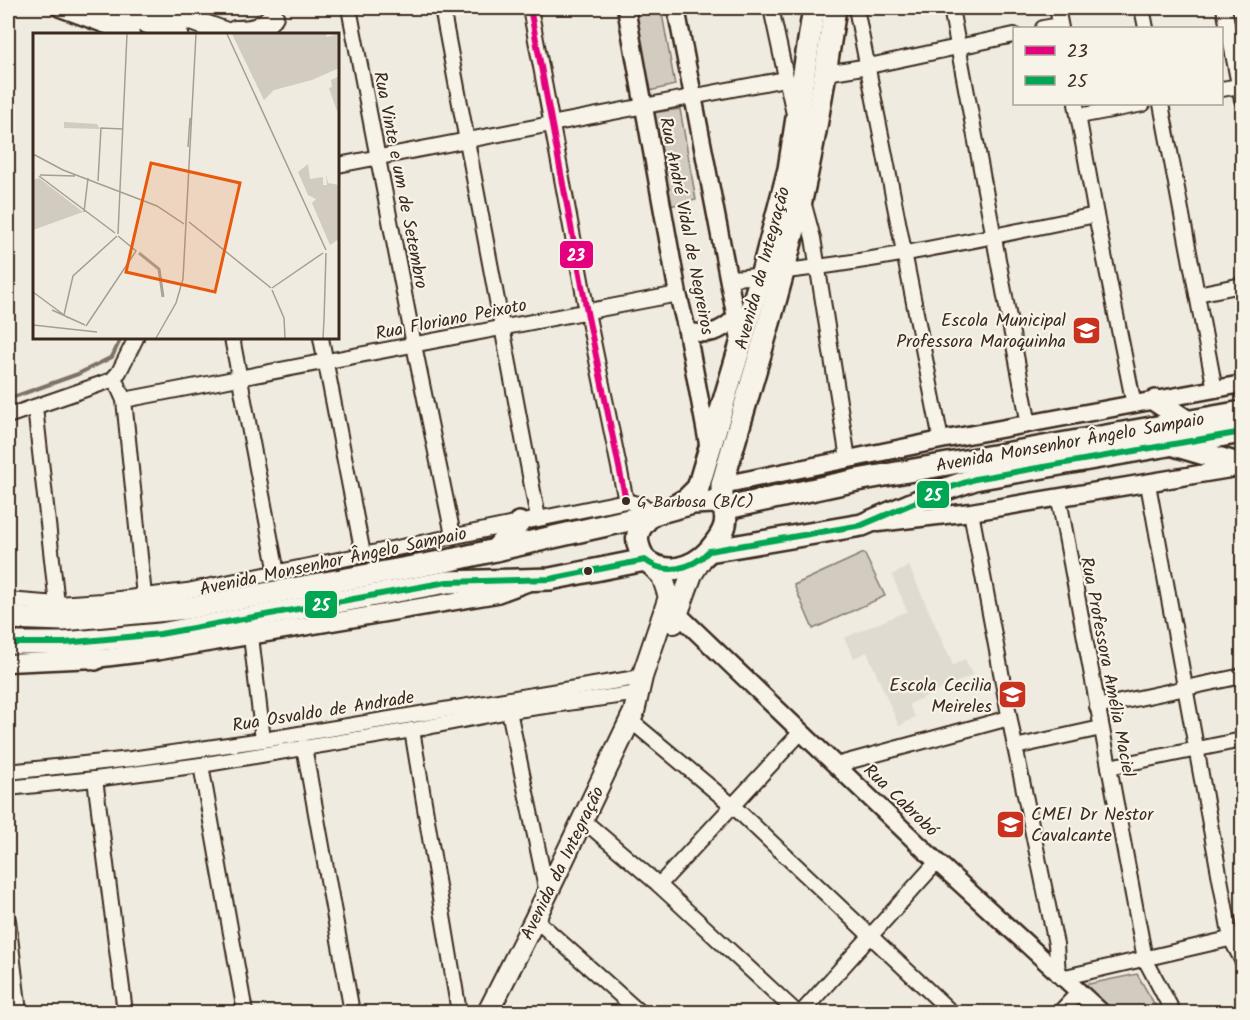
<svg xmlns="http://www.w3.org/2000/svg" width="1250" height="1020" viewBox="0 0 1250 1020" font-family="Kalam,sans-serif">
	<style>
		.built { fill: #e0dbd0 }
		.green { fill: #d1cbc0; stroke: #867a6f; stroke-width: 1.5 }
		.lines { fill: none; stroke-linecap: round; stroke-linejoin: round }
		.stream { stroke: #7e7266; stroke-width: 4 }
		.minor-casing { stroke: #3b2a1e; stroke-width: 18 }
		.tertiary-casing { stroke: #3b2a1e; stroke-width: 21 }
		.secondary-casing { stroke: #3b2a1e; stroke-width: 24 }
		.primary-casing { stroke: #3b2a1e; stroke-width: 26 }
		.minor { stroke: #f7f3e8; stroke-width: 14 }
		.tertiary { stroke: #f7f3e8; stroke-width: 16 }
		.secondary { stroke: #f7f3e8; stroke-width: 20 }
		.primary { stroke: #f7f3e8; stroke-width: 21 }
		.bus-1-casing { stroke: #f7f3e8; stroke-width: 10 }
		.bus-2-casing { stroke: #f7f3e8; stroke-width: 10 }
		.bus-1 { stroke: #e5007d; stroke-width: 6 }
		.bus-2 { stroke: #00a651; stroke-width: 6 }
		.bus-dot { fill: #3b2a1e; stroke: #f7f3e8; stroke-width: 2 }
		.labels { text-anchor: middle; stroke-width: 4.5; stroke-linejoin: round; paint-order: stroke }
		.bus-label { font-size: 16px; fill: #3b2a1e; stroke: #f7f3e8; text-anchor: start }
		.street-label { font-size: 18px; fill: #3b2a1e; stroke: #f7f3e8 }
		.poi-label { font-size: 18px; fill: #3b2a1e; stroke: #f7f3e8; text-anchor: end }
		.inset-river { fill: none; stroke: #aaa296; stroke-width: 3 }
		.inset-road { fill: none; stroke: #a79e92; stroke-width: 1.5 }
		.view { fill: #e8590c; fill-opacity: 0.15; stroke: #e8590c; stroke-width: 3 }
		.inset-edge { fill: none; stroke: #3b2a1e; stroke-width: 3 }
		.line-badge { stroke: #f7f3e8; stroke-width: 2 }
		.badge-label { font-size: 16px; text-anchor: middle; font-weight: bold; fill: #fff }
	</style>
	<rect width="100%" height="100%" fill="#efebe0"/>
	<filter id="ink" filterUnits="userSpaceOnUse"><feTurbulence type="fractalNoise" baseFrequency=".0167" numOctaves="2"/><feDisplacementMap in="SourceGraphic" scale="12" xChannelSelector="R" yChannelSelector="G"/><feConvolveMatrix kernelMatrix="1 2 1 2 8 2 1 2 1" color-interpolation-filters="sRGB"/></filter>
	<g filter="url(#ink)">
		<path class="built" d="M909,566L953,665L965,659L973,675L909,704L915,717L899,726L867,652L854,658L844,638L907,611L892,575Z"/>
		<g class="green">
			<path d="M627,8H661L675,85L645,92Z"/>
			<path d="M680,109L696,200L665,207L646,114Z"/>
			<path d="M864,553L885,596L813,629L794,585Z"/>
			<path d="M1137,974L1159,1012H1113L1084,985Z"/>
		</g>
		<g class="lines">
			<path class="stream" d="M8,399L78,374L112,357L121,338"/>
			<defs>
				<g id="minor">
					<path d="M349,8L414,345L453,535"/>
					<path d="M442,8L538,518"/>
					<path d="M530,8L587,312L626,501"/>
					<path d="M771,8L794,114"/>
					<path d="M856,8L941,440"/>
					<path d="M951,8L1029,425"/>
					<path d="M1057,8L1061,28"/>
					<path d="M1142,8L1146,28"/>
					<path d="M1224,8L1242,100"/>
					<path d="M1043,28L1060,25"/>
					<path d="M826,73L869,66L1014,35"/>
					<path d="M1222,89L1239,86"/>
					<path d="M1076,104L1096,215L1134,405"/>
					<path d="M1161,104L1215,390"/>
					<path d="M1079,116L1143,104"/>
					<path d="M338,165L785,79"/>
					<path d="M803,201L813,238L848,459"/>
					<path d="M728,277C744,280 769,273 786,271C890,259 994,236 1096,215"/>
					<path d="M1197,294L1242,285"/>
					<path d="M232,338L277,573"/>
					<path d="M321,338L363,554"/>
					<path d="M114,378L124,400L144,596"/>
					<path d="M124,400L678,294"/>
					<path d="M35,407L57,604"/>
					<path d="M8,416L112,380L119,372L136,338"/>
					<path d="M1148,484L1231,939L1242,960"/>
					<path d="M1059,499L1145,959L1173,1012"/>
					<path d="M971,512L1015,747L1056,944L1058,975"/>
					<path d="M8,600L57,604L102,601L187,591L626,501L641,505L653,514"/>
					<path d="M251,636L263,740"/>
					<path d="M1097,707L1242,676"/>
					<path d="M509,711L547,893"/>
					<path d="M630,720L733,806L951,1012"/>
					<path d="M412,730L459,1012"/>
					<path d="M304,747L352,1012"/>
					<path d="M1015,747L1101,728"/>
					<path d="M201,765L245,1012"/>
					<path d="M836,765L1009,718"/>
					<path d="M1109,767L1242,740"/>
					<path d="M8,772L131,759L263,740L642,677"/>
					<path d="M95,779L125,1012"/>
					<path d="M8,788L95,779L201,765L412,730L509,711L639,693"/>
					<path d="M583,820L659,885L796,1012"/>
					<path d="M659,885L801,732"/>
					<path d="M535,919L639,1012"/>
					<path d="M8,920L19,1012"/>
					<path d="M1061,978L1242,936"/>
					<path d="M802,1012L937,862"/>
					<path d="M1060,1012L1079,992"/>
				</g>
				<g id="tertiary">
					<path d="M60,8L131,34"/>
					<path d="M626,8L678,294L687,331L709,449"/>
					<path d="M676,8L741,344"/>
					<path d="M687,331C707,336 720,333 735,318"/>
					<path d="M722,485L941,440L1242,384"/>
					<path d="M878,523L971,512L1242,467"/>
					<path d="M678,614L937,862L1101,1012"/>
					<path d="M8,663L95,659L160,651L497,594L527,583"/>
				</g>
				<g id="secondary">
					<path d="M106,8L178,34"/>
					<path d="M158,8L229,34L236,31L248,34"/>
					<path d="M236,31C252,31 262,29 273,16"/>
					<path d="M674,623L692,574L701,560"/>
					<path d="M488,1012L535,919L634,712L642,677L669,597L662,576L654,568"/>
				</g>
				<g id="primary">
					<path d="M1156,401L1188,422"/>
					<path d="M1177,446L1242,465"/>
					<path d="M675,506L687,499L698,488L762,273L789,169L814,8"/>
					<path d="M722,506V485C749,389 780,293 802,196C816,134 826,70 835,8"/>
					<path d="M495,550L519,523"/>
					<path d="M709,551C720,538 731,524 723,507"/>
					<path d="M645,560C633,540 635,529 653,514"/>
					<path d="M8,618L63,620L188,608L451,560L638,518L693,503L714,502L727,508L857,480L1242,412"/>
					<path d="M8,643H64L160,634L447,582L550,579L645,560C665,576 692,569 709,551L862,525L949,488L975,479L1242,432"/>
					<path d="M64,643L95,659"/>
				</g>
			</defs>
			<use href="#minor" class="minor-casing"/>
			<use href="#tertiary" class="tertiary-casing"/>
			<use href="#secondary" class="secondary-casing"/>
			<use href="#primary" class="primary-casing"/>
			<use href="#minor" class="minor"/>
			<use href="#tertiary" class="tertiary"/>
			<use href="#secondary" class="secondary"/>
			<use href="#primary" class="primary"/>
			<defs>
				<path id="bus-1" d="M530,8L587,312L626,501"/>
				<path id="bus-2" d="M8,643H64L160,634L447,582L550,579L645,560C665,576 692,569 709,551L862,525L949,488L975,479L1242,432"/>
			</defs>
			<use href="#bus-1" class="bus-1-casing"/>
			<use href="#bus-2" class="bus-2-casing"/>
			<use href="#bus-1" class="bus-1"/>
			<use href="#bus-2" class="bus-2"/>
		</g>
	</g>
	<defs>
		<symbol id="school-square" viewBox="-11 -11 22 22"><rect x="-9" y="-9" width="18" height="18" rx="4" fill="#c8321e" stroke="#f7f3e8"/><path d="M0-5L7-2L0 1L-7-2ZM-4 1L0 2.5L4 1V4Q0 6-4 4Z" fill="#fff"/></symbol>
	</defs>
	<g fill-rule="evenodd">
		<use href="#school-square" x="1070" y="314" width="33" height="33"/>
		<use href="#school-square" x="996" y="678" width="33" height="33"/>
		<use href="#school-square" x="994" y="808" width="33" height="33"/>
	</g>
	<g class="bus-dot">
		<circle cx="626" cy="501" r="5"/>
		<circle cx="588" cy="571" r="5"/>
	</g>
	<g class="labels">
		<g class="bus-label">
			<text x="637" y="507">G Barbosa (B/C)</text>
		</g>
		<g class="street-label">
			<text transform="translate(401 180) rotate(79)" y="6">Rua Vinte e um de Setembro</text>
			<text transform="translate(687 226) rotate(79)" y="6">Rua André Vidal de Negreiros</text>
			<text transform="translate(762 268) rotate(-75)" y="6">Avenida da Integração</text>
			<text transform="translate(451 319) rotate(-11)" y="6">Rua Floriano Peixoto</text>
			<text transform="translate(1070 442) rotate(-10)" y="6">Avenida Monsenhor Ângelo Sampaio</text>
			<text transform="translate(333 561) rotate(-12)" y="6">Avenida Monsenhor Ângelo Sampaio</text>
			<text transform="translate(1108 667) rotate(79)" y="6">Rua Professora Amélia Maciel</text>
			<text transform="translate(323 711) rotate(-9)" y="6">Rua Osvaldo de Andrade</text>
			<text transform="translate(901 800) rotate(44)" y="6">Rua Cabrobó</text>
			<text transform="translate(562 863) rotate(-64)" y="6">Avenida da Integração</text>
		</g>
		<g class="poi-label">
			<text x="1066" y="326">Escola Municipal<tspan x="1066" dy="21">Professora Maroquinha</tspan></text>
			<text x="992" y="691">Escola Cecilia<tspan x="992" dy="21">Meireles</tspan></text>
			<text x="1031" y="820" text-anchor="start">CMEI Dr Nestor<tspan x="1031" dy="21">Cavalcante</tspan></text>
		</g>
	</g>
	<g transform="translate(33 33)">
		<rect width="306" height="306" fill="#efebe0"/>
		<path d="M199,1H293L294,4L305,1L306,35L279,47L241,57L231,67ZM306,43V76L304,78L296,55L299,54L298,47ZM31,89L64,91L67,96L31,95ZM275,131L277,146L290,144V152H294L293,141L295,150L306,152V206L297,212L279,170L283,166L275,162L265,139ZM6,145L50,179L0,197V147Z" fill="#d1cbc0"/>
		<path class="inset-river" d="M106,220L126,236L130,264"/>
		<path class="inset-road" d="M194,1L293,217M155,114L157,85M0,121L30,137L124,173L151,191M7,142L42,143M6,143L82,200M65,148L68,95L90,96M51,179L55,145M156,189L238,255M85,201L94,1M239,255L290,220M239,257L251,285L252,305M0,259L35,285M19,277L52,292M31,282L40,243L84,203M291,288L293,220M0,292L64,299M53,293L103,218L85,203M123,305L143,270L150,246L163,1M290,305L291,286"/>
		<path class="view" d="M118,130L207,150L182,259L93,239Z"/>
		<rect width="306" height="306" class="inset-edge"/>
	</g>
	<g class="line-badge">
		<rect x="559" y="240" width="35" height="29" rx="6" fill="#e5007d"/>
		<rect x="916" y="480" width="34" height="29" rx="6" fill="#00a651"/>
		<rect x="304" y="590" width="34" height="29" rx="6" fill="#00a651"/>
	</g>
	<g class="badge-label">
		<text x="576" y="261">23</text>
		<text x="933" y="501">25</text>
		<text x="321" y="611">25</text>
	</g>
	<rect width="1250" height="1020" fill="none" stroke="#f7f3e8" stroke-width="30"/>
	<rect x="15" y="15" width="1220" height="990" fill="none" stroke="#3b2a1e" stroke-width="2" filter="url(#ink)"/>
	<rect x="1013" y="27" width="210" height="78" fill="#f7f3e8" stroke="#aca397" stroke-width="1.5"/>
	<rect x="1025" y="46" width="30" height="9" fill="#e5007d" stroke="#aca397" stroke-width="1.5"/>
	<text x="1067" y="57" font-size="18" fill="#3b2a1e">23</text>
	<rect x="1025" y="76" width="30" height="9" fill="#00a651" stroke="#aca397" stroke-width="1.5"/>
	<text x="1067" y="87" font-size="18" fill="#3b2a1e">25</text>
</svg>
